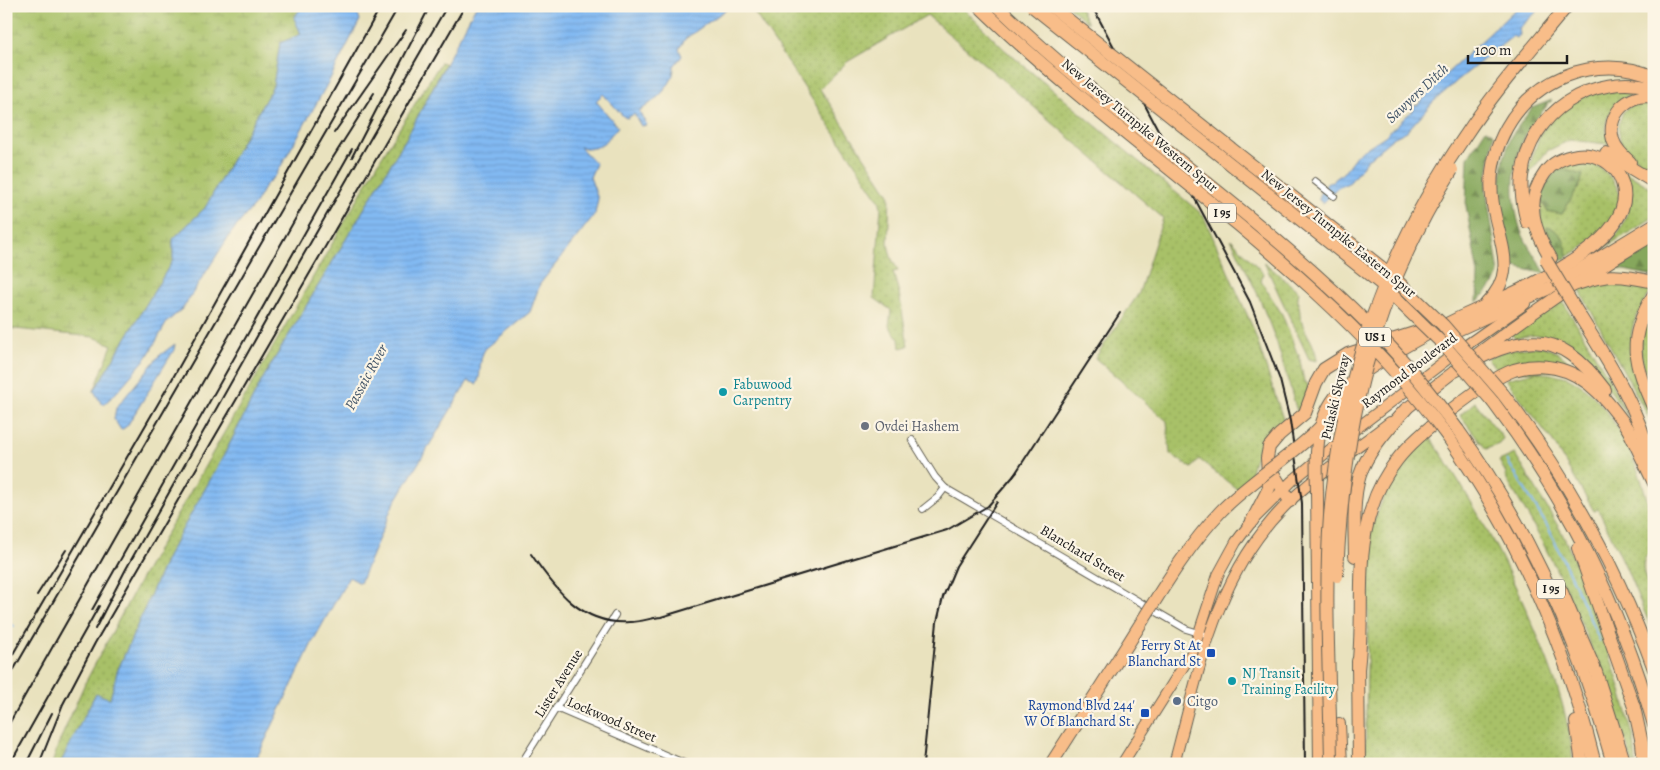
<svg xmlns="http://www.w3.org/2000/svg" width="1660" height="770" viewBox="0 0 1660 770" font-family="Alegreya,serif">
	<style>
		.grass { fill: url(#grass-dots); stroke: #626e42 }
		.forest { fill: url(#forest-firs); stroke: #51623c }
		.wetland { fill: url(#wetland-marsh); stroke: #626e42 }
		.water { fill: url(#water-rules); stroke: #4f6a87 }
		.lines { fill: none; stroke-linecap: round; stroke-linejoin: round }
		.stream { stroke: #82b9f2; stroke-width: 2 }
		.minor-casing { stroke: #646155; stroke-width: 8 }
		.primary-casing { stroke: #646155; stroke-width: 12 }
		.trunk-casing { stroke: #646155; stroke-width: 13 }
		.motorway-casing { stroke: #646155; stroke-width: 14 }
		.minor { stroke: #fff; stroke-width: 6 }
		.primary { stroke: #f8bd89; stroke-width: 10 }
		.trunk { stroke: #f8bd89; stroke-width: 11 }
		.motorway { stroke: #f8bd89; stroke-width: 12 }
		.rail { stroke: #1c1c1c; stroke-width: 2 }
		.motorway-bridge-casing { stroke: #646155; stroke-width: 14; stroke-linecap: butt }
		.motorway-bridge { stroke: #f8bd89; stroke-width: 12 }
		.culture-dot { fill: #0f9aa8; stroke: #fcf5e5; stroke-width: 2 }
		.worship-dot { fill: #6b7280; stroke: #fcf5e5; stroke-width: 2 }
		.transit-dot { fill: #1a4fb4; stroke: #fcf5e5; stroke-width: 2 }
		.service-dot { fill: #5c6f8a; stroke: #fcf5e5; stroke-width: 2 }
		.labels { text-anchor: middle; stroke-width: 4.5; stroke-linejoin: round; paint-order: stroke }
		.shield { fill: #fcf5e5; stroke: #5f5d58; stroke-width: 1 }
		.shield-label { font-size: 12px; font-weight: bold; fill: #1c1c1c }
		.street-label { font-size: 14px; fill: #1c1c1c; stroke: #fcf5e5 }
		.culture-label { font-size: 14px; fill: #0d838f; stroke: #fcf5e5; text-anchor: start }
		.worship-label { font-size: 14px; fill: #5b616d; stroke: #fcf5e5; text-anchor: start }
		.transit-label { font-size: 14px; fill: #164399; stroke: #fcf5e5; text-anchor: end }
		.service-label { font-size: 14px; fill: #4e5e75; stroke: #fcf5e5; text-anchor: start }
		.water-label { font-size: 15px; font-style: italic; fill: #405367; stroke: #fcf5e5 }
	</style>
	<defs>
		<pattern id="grass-dots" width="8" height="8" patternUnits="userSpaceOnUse" patternTransform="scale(1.25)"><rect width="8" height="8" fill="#a8c167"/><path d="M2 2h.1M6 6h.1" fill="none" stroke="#90a559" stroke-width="1.8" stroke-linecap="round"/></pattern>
		<pattern id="forest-firs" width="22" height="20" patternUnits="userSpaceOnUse" patternTransform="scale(1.25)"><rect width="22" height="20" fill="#86a75c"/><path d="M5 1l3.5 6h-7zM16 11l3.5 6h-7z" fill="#6d874b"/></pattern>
		<pattern id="wetland-marsh" width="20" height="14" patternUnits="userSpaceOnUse" patternTransform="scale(1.25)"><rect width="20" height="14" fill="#a8c167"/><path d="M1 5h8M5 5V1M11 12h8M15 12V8" fill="none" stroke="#90a559"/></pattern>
		<pattern id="water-rules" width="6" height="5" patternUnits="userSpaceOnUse" patternTransform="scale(1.25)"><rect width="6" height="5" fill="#82b9f2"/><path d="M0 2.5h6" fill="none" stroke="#709ecf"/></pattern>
	</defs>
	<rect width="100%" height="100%" fill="#fcf5e5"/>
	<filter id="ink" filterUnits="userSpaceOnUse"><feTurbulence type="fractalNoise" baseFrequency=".02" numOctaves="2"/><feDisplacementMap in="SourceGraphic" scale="10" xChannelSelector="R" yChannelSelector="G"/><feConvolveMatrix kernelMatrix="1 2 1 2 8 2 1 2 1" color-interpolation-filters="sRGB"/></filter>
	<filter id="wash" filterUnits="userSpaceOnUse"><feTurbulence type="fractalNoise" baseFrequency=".0096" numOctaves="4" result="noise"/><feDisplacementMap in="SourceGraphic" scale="20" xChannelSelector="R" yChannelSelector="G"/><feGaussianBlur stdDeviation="1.12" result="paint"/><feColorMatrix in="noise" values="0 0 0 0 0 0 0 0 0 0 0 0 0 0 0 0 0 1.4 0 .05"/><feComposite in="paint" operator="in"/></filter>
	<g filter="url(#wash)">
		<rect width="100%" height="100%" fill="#e9e2be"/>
		<g class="grass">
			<path d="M750,6H961L1005,50L1203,215L1253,328L1285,425C1263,442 1253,451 1250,480L1238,490L1199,459L1192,468L1170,454L1167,421L1095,358L1139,293L1163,218L927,15L847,62L820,89L890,196L888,244L891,257L898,271L893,272L899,293L908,346L900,348L899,339L889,326L891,310L874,298L881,207L879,200Z"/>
			<path d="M1068,6H1079L1088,23Z"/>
			<path d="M441,62L445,64L407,137L262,380L223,457L167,557L117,672L110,700L96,693L60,764H52L58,745L85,683L140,580L381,158Z"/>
			<path d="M1640,90C1626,95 1609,107 1606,123C1606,130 1608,138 1608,144L1570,140L1547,151L1525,179L1541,132L1560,111L1591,92Z"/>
			<path d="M1654,101V174L1621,146L1618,125L1623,112L1635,103Z"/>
			<path d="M1581,161C1609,163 1634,200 1613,225C1601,237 1582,247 1568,257C1547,238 1537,229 1541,199L1547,211L1562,214L1580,184L1582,175L1558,168L1568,163Z"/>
			<path d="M1624,171L1654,190V217L1607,246C1631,221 1632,204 1624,171Z"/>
			<path d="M1231,239L1263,273L1261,281L1282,314L1297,353L1299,355L1304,382L1307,383L1309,389L1298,415L1277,343L1259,297Z"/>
			<path d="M1264,262L1299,292L1297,301C1301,308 1299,313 1301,320C1306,335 1316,345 1317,361L1309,359Z"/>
			<path d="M1617,280L1652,289C1646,301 1634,317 1632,330C1627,370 1654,392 1654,427L1577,285Z"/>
			<path d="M1560,297L1609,378L1629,419C1606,383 1568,320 1515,339L1512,334Z"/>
			<path d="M1654,307C1654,333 1651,358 1651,384C1636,353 1637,337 1654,307Z"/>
			<path d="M1542,346L1558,353L1579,370L1500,372L1487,358L1504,351Z"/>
			<path d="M1536,372C1545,374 1558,374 1567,377C1619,401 1654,495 1654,549C1633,562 1648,581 1653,599C1656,609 1654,624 1654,635L1624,563L1598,509L1594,511L1553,442L1506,379Z"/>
			<path d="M1475,402L1503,438L1499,444L1486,449L1460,415Z"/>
			<path d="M1430,437C1472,498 1506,562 1535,630C1554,677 1569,712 1573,764H1365L1370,531L1395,470Z"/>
			<path d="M1515,454L1561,531L1591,597L1620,687L1634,739L1636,764H1633C1601,662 1561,567 1505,477L1506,473L1499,461Z"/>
		</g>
		<g class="forest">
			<path d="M1552,100C1544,110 1534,120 1528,130C1511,161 1510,198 1521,231C1527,246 1538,260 1546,274L1511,266L1499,193L1504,158L1511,136L1532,108Z"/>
			<path d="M1486,129L1494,134L1486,189L1499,274L1494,284L1477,302L1478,274L1466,206L1468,157Z"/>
			<path d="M1558,168L1583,175L1580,184L1562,214L1547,211L1541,199L1545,185Z"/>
			<path d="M1547,227C1563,230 1565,243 1568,257L1561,261L1547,239Z"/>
			<path d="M1654,243V276L1614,268Z"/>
		</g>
		<path class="wetland" d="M6,6H302L294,18L301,34L280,44L273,86L205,208L173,239V260L94,391L112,345L94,337L6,328Z"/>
		<g class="water">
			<path d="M302,6H360L358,14L360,20L329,81L276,175L265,186L255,204L231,233L183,308L167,322L147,357L116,393L104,404L101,403L94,391L173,260V239L205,208L273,86L280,43L301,34L294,18Z"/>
			<path d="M476,6H731L685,39L679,49L682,56L674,66C675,85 654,102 639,111L647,125L641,126L634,114L627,118L624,117L603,94L596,101L618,127C604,142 601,152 580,147L596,164L590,177L598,199L595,214L540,284L530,312L485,349C478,361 482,374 477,384L468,381L392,507L360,583L349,577L313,641L254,764H60L96,693L110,699L117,672L167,557L223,457L262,380L407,137Z"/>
			<path d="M1519,6H1543L1519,28L1520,35L1516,38L1513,36L1458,80L1433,102L1407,131L1393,138L1368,159L1350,182L1336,189L1323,203L1319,200V195L1328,182L1333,181L1343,173L1357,154L1385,136L1413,110L1414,105H1418L1441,79Z"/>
			<path d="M175,344L174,350L127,426L121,430L114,419L116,408L159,356Z"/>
		</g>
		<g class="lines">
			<g class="stream">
				<path d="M1507,460L1549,529L1600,641"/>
				<path d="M6,623L14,626"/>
			</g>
		</g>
	</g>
	<g filter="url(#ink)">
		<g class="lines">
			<defs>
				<g id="minor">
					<path d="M1315,181L1334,196"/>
					<path d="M912,440L935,477L945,488L1186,629L1209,636"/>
					<path d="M923,509L938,497L945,488"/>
					<path d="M556,708L686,764"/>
					<path d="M521,764L615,615"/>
				</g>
				<g id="primary">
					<path d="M1122,764L1193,651L1218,575L1236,542L1252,521L1292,481L1344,438L1458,351L1525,304"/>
					<path d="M1174,764C1199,672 1214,579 1283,508C1314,476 1354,450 1390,422"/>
				</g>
				<g id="trunk">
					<path d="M1547,289L1654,224"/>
					<path d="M1406,409C1486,346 1566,286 1654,235"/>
				</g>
				<g id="motorway">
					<path d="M1606,153L1654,182"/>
					<path d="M1630,162C1623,156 1616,149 1613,140C1606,115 1628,92 1654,97"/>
					<path d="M1527,222C1523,207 1520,192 1522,176C1529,112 1593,71 1654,88"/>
					<path d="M1568,287C1604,274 1616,273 1654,282"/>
					<path d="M1654,294C1626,339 1633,363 1654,409"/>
					<path d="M1486,304C1519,272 1499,243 1493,205C1484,150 1514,97 1565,76C1593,65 1626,64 1654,77"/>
					<path d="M1573,305C1603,354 1638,404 1651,461"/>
					<path d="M1442,337L1547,289"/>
					<path d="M1455,371C1520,335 1556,324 1605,390"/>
					<path d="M1359,376C1389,354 1424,335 1457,319C1498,298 1660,241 1617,172C1607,159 1592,153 1577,155C1564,157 1552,163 1545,173C1524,201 1534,231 1551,258"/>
					<path d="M1503,394C1568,478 1618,569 1654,669"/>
					<path d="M1493,402C1569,502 1619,604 1654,725"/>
					<path d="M1627,427L1654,483"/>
					<path d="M1458,430C1531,531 1580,644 1613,764"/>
					<path d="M1448,437C1518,536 1566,646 1595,764"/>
					<path d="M1271,470L1290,501"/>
					<path d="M1317,491L1320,764"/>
					<path d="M1252,521L1269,488L1267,458L1269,447L1279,435L1305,413L1316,383L1324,369L1348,354L1430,328"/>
					<path d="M1578,548L1634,707L1642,743L1644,764"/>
					<path d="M1355,556C1353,479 1353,467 1406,409"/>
					<path d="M1561,590L1596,672L1625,764"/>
					<path d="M1358,661L1359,764"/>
					<path d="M1358,669C1365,614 1354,560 1372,507C1377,490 1386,474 1397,460C1416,435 1484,381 1514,370C1527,366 1541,365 1555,368C1590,375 1611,405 1631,433"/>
					<path d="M1576,722L1582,764"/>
					<path d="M1339,724L1341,764"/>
					<path d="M1051,764L1119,658"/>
				</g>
			</defs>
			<use href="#minor" class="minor-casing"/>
			<use href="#primary" class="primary-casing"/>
			<use href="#trunk" class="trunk-casing"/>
			<use href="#motorway" class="motorway-casing"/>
			<use href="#minor" class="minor"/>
			<use href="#primary" class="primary"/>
			<use href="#trunk" class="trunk"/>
			<use href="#motorway" class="motorway"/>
			<g class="rail">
				<path d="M1092,6L1250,302L1280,380L1290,421L1302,503L1305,764"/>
				<path d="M334,133L406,30"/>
				<path d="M352,157L430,6"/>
				<path d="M1013,477L1120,313"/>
				<path d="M531,554C555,589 582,626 630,622C640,622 651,618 661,617L947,530L988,506L1017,472"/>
				<path d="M37,595L66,550"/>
				<path d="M92,610L352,149"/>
				<path d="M95,629L126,569L282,292L447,6"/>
				<path d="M6,666L170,383L381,6"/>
				<path d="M6,683L399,6"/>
				<path d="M6,729L306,200L374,93"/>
				<path d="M10,764L99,606"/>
				<path d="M26,764L52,713"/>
				<path d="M39,764L63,704L95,643L465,6"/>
				<path d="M923,764L937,622L943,597L956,566L997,502"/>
			</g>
			<defs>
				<g id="motorway-bridge">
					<path d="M979,6C1131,154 1321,264 1448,437"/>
					<path d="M997,6C1115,119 1255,210 1370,326C1403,358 1431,394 1458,430"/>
					<path d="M1032,6L1380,283L1443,344L1493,402"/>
					<path d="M1051,6L1391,275L1443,325L1503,394"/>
					<path d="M1546,260L1573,305"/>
					<path d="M1317,491C1316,452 1314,416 1345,386"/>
					<path d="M1337,576C1343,428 1371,298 1452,170"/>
					<path d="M1119,658C1151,609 1180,554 1221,511C1260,471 1316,444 1346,395"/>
					<path d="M1331,764C1330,682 1324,598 1330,516C1341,379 1387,249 1465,136C1495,90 1532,49 1567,6"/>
				</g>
			</defs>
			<use href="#motorway-bridge" class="motorway-bridge-casing"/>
			<use href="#motorway-bridge" class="motorway-bridge"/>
		</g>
	</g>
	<g class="culture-dot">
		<circle cx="723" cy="392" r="5"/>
		<circle cx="1232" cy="681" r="5"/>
	</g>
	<circle class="worship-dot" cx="865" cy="426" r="5"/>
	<g class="transit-dot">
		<rect x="1206" y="648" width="10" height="10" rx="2.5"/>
		<rect x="1140" y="708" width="10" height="10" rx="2.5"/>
	</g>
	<circle class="service-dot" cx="1177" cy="701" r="5"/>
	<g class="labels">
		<g class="shield">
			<rect x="1208" y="203.5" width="28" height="19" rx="4"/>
			<rect x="1359" y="327.5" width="32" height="19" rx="4"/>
			<rect x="1537" y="579.5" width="28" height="19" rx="4"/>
		</g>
		<g class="shield-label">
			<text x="1222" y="217">I 95</text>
			<text x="1375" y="341">US 1</text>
			<text x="1551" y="593">I 95</text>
		</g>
		<g class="street-label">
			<text transform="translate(1140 125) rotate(40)" y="5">New Jersey Turnpike Western Spur</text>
			<text transform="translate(1339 233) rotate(39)" y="5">New Jersey Turnpike Eastern Spur</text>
			<text transform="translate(1409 370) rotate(-37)" y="5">Raymond Boulevard</text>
			<text transform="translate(1335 397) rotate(-77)" y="5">Pulaski Skyway</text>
			<text transform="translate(1083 553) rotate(31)" y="5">Blanchard Street</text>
			<text transform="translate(558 683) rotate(-58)" y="5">Lister Avenue</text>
			<text transform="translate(612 719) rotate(23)" y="5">Lockwood Street</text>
		</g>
		<g class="culture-label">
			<text x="733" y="389">Fabuwood<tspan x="733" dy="16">Carpentry</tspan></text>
			<text x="1242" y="678">NJ Transit<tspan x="1242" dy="16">Training Facility</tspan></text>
		</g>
		<g class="worship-label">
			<text x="875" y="431">Ovdei Hashem</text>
		</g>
		<g class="transit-label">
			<text x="1201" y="650">Ferry St At<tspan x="1201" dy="16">Blanchard St</tspan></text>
			<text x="1135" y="710">Raymond Blvd 244'<tspan x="1135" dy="16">W Of Blanchard St.</tspan></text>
		</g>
		<g class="service-label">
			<text x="1187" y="706">Citgo</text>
		</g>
		<g class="water-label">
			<text transform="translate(1417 93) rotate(-43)" y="5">Sawyers Ditch</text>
			<text transform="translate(366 377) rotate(-61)" y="5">Passaic River</text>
		</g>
	</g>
	<rect width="1660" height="770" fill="none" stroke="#fcf5e5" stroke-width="25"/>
	<path d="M1468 55v8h99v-8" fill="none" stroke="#1c1c1c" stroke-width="2.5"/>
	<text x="1475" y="55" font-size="15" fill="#1c1c1c" stroke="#fcf5e5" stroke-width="4" paint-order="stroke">100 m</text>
</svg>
